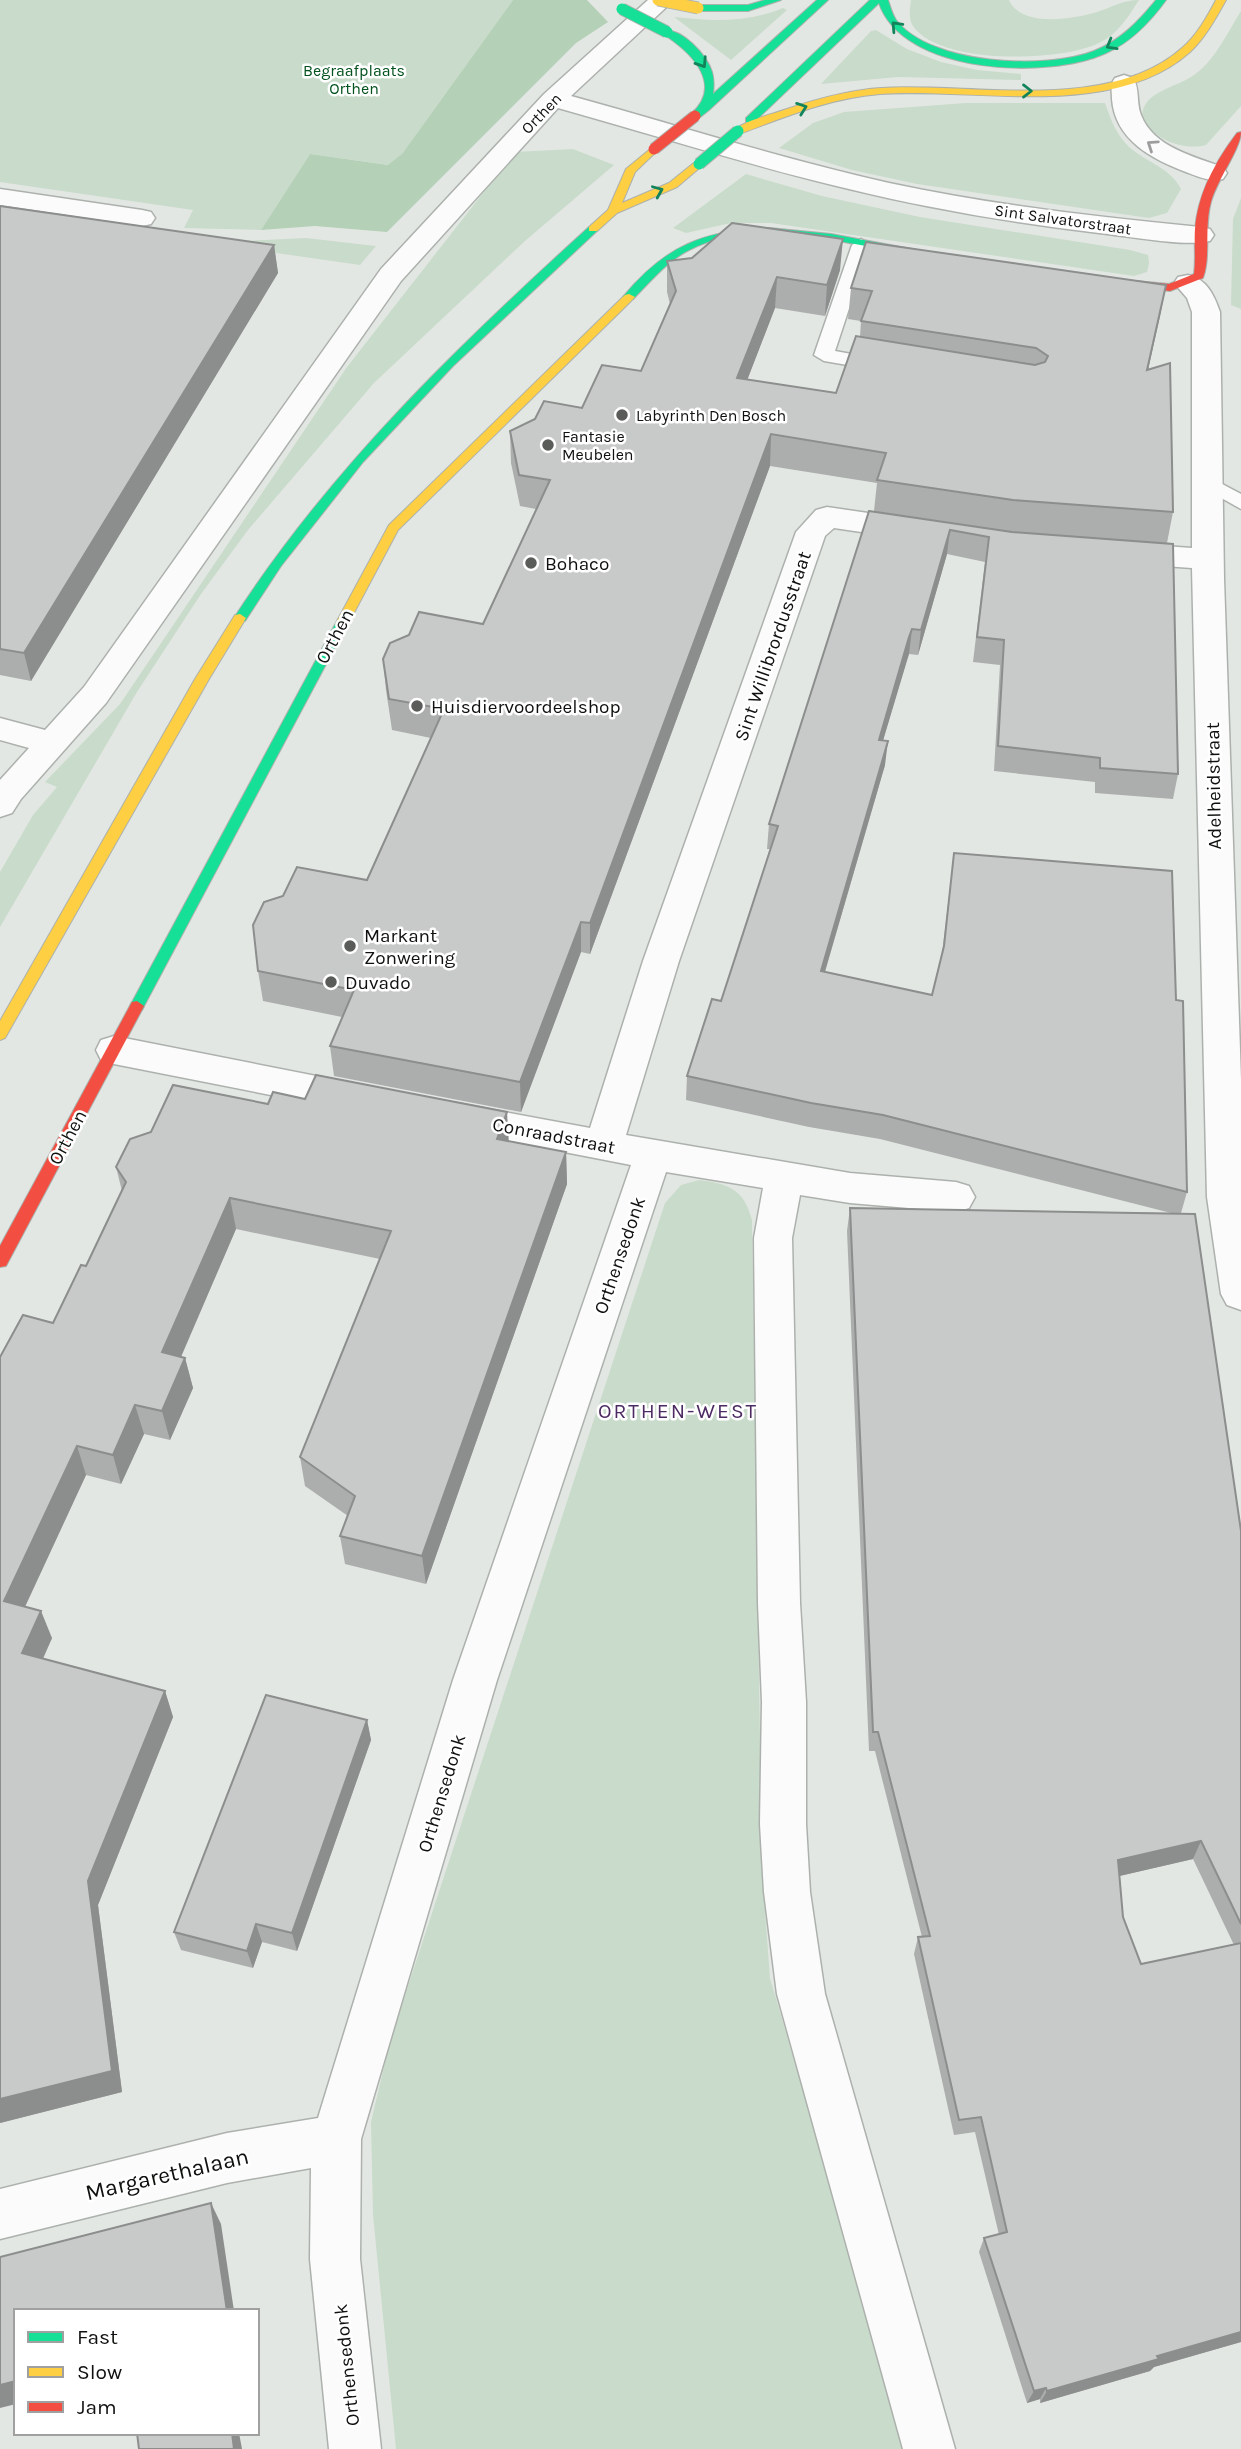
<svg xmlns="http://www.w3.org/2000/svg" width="1241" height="2449" viewBox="0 0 1241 2449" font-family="Karla,sans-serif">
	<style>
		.green { fill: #c9dbca }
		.forest { fill: #b4d0b6 }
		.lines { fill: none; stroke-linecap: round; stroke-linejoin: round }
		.lane-casing { stroke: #adb1ad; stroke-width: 3 }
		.street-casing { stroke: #adb1ad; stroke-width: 3 }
		.fast-casing { stroke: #adb1ad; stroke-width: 2 }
		.slow-casing { stroke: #adb1ad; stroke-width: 2 }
		.jam-casing { stroke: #adb1ad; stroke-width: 2 }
		.lane { fill: #fbfbfb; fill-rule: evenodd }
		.street { fill: #fbfbfb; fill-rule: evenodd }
		.fast { fill: #16e098; fill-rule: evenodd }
		.slow { fill: #ffcf43; fill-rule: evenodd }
		.jam { fill: #f24e42; fill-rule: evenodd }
		.fast-bridge-casing { stroke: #adb1ad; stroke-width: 13; stroke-linecap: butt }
		.slow-bridge-casing { stroke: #adb1ad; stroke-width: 13; stroke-linecap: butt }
		.jam-bridge-casing { stroke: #adb1ad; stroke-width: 13; stroke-linecap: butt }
		.fast-bridge { stroke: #16e098; stroke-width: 11 }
		.slow-bridge { stroke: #ffcf43; stroke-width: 11 }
		.jam-bridge { stroke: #f24e42; stroke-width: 11 }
		.wall { fill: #acadad; fill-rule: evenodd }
		.shaded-wall { fill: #8c8d8d }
		.building { fill: #c8c9c9; stroke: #8c8d8d; stroke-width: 2 }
		.oneway { stroke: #12835a }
		.oneway2 { stroke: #9c9d9c }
		.poi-dot { fill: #595c59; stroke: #fff; stroke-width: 2.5 }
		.labels { text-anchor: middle; stroke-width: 5; stroke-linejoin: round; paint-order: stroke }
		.far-park-label { font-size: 16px; fill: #02521d; stroke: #fff }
		.far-street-label { font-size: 16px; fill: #0e110e; stroke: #fff }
		.far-poi-label { font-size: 16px; fill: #0e110e; stroke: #fff; text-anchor: start }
		.poi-label { font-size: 19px; fill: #0e110e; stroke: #fff; text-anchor: start }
		.street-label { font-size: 19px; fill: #0e110e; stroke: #fff }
		.neighbourhood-label { font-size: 21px; letter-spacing: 2px; fill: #4c2b63; stroke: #fff }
		.near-street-label { font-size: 23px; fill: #0e110e; stroke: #fff }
	</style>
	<rect width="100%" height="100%" fill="#e3e7e3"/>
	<g class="green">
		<path d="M0,0H513L402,154L389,165L310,154L261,230L184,228L193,210L0,182Z"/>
		<path d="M911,0H1009C1021,28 1074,19 1097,12C1113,7 1122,0 1139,0C1128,17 1118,34 1099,43C1061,62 939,65 913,26C908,18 910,9 911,0Z"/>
		<path d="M783,8L787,10L731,60L674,17C711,21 747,23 783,8Z"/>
		<path d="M1241,11V106L1206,145C1183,151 1151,139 1142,116C1143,92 1174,88 1191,77C1214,63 1227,33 1241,11Z"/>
		<path d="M876,30L907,49L941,62L977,70L1021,74V80L898,77L821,84L871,31Z"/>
		<path d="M966,103H1105C1111,120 1116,134 1129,147C1145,161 1172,169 1181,189L1167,213L1149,218L917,184L852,170L779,148L813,123L844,112Z"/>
		<path d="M573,149L614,165L525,241L374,383L248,530L201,594L137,692L0,927V872L33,815L57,787L45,782L120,704L347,367L515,152Z"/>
		<path d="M746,174L822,196L920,217L1130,250L1148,255L1149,263L1147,272L1134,276L771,223H731L686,233L673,228Z"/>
		<path d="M1241,198V309L1231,305L1233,219Z"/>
		<path d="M306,238L376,246L360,265L206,243Z"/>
		<path d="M699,1180C729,1184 744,1189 752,1220L762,1870L770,1978L908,2449H396L373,2215L371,2122L390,2041L665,1203L681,1185Z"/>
	</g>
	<path class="forest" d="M513,0H587L608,22L576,43L387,232L315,226L261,230L310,154L388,165L402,154Z"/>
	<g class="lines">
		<defs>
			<g id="lane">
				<path d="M861,239L870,245L835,351L890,361L893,365L890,369L883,371L824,361L814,355L852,245Z"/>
				<path d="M1207,476L1241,494V509L1200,486L1197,482L1200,478Z"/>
			</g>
			<g id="street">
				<path d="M648,0H674L571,96C677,125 782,159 889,183C992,205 1096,217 1200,227L1210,229L1214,235L1210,241C1183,247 1128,236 1099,233C1015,223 931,209 849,189C751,166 655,135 558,108L401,281L106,703L21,799L12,813L0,817V780L29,748L0,740V718L45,730L84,687L381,269L544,94Z"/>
				<path d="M1124,75L1133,78C1140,88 1136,103 1141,115C1153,147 1195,157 1223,167L1227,173L1223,179C1210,182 1199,177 1186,172C1152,159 1115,140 1112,99C1112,91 1110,84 1115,78Z"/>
				<path d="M0,189L142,210L151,212L155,218L151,224L142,226L0,205Z"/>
				<path d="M1188,275C1207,279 1214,295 1220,312L1224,579L1241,1080V1310L1227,1305L1221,1294L1207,1197L1192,568L1121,563L1110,560L1106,553L1110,546L1121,543L1192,548V312L1187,298L1174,283L1178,277Z"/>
				<path d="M827,507L916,520L927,523L931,530L927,537L916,540L834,528L825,536L679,961L626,1135L850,1173L956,1182L969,1186L975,1197L969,1208L956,1212L850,1203L800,1195L792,1238L800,1603L806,1702V1824L810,1892L825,1994L955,2449H903L777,1994L764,1892L760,1824L762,1702L758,1603L754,1238L763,1188L666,1172L497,1680L361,2139L360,2259L381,2449H329L310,2259L311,2168L227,2183L0,2239V2189L227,2133L318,2118L453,1680L631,1165L456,1131L443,1127L437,1117L443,1107L456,1103L590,1128L643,961L796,532L816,510Z"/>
				<path d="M114,1036L362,1085L375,1089L381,1099L375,1109L362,1113L114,1064L101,1060L96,1050L101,1040Z"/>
			</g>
			<g id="fast">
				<path d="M765,0H781L748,11H698L693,8L698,5H748Z"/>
				<path d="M817,0H828L709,110L699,118H691V114C725,84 690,51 663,34V30C682,28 707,55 712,72C714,79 714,86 713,94Z"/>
				<path d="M870,0H888C890,6 892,14 896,20C930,65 1046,70 1094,51C1120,41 1139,21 1156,0H1166C1150,22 1131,42 1106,53C1048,80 903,74 879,3L754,122H746V118Z"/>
				<path d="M589,227L599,229L453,366L363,462L281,566L245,621H235L234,618C331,468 458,346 589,227Z"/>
				<path d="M769,228L831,234L917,250L923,253L917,256C848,244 755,216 689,250C667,261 650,282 633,299L623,297C665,246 704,230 769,228Z"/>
				<path d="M343,617L349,621L144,1006L142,1010H132L130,1006L337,621Z"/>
			</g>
			<g id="slow">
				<path d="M1216,0H1226C1216,18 1205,38 1190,52C1113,121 973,87 880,94C831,98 787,116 742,133L733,131C746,120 770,115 787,109C817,99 849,90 881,88C971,82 1108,114 1182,48C1197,35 1207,17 1216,0Z"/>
				<path d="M654,146L659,149L635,172L622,203L669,183L695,162L704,164L677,187L617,213L597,231H589V227L608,210L626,169Z"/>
				<path d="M629,294L635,297L633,299L398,530L348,624H338L337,621L389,525L625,295Z"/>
				<path d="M240,614L246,618L209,679L5,1038L0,1040V1021L195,679L235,615Z"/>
			</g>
			<g id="jam">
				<path d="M1241,132C1241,148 1217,180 1211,202C1204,226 1211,257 1203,278L1170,291L1108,284L1106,282L1112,279L1169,284L1194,274C1196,259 1194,244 1195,229C1198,193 1215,162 1237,133Z"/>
				<path d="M137,1001L144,1006L6,1266L0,1267V1246L132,1002Z"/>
			</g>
		</defs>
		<use href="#lane" class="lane-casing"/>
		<use href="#street" class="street-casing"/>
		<use href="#fast" class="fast-casing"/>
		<use href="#slow" class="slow-casing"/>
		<use href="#jam" class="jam-casing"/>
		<use href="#lane" class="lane"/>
		<use href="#street" class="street"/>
		<use href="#fast" class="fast"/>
		<use href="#slow" class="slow"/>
		<use href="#jam" class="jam"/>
		<defs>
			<g id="fast-bridge">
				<path d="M622,9L667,32"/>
				<path d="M699,164L738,131"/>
			</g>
			<path id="slow-bridge" d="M658,0L698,8"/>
			<path id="jam-bridge" d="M654,149L695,116"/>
		</defs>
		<use href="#fast-bridge" class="fast-bridge-casing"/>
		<use href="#slow-bridge" class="slow-bridge-casing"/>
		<use href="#jam-bridge" class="jam-bridge-casing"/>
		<use href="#fast-bridge" class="fast-bridge"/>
		<use href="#slow-bridge" class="slow-bridge"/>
		<use href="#jam-bridge" class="jam-bridge"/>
	</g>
	<g class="wall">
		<path d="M0,206L274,245L278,273L31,681L0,675Z"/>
		<path d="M667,261L840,270L825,316L775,308L747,380L836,393L860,337L861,321L848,319L851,288L1166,285L1148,369L1173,512L1167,543L1178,774L1173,799L1095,793V782L994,771L1000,665L973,662L985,562L947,554L918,655L909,654L906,662L883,740L885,765L825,972L932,995L942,954L954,853L1176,1000L1187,1192L1181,1213L1241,1531V2342L1154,2367L1150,2371L1040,2403V2399L1027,2403L979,2252L984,2238L999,2235L975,2132L954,2135L914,1954L918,1937H922L875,1751H869L847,1231L850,1208L1171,1213L880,1139L809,1127L686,1100L687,1076L721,1001L770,849H767L769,824L874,511L877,483L770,466L590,954L581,952L521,1112L334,1076L330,1046L342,1017L263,1001L258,971L367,880L431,738L392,730L386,690L383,659L483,624L536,509L520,506L511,463L510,431L582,408L641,371L670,304L667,292ZM1193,1859L1234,1945L1141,1964L1123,1917L1119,1876Z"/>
		<path d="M268,1104L509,1141L566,1152L567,1184L426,1584L345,1564L340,1536L348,1516L305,1486L300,1457L380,1259L236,1229L181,1357L185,1358L193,1388L170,1440L144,1434L121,1484L86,1475L25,1607L52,1638L43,1659L165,1691L173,1717L98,1905L122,2092L0,2123V1357L53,1323L86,1266L122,1191L116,1167Z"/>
		<path d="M367,1720L371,1740L297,1951L262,1942L253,1968L181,1950L174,1932Z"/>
	</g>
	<g class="shaded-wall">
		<path d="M843,239L840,270L825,316L827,285Z"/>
		<path d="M274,245L278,273L31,681L24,653Z"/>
		<path d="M777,277L775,308L736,409L737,378Z"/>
		<path d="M1166,285L1160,316L1141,401L1147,370Z"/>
		<path d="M771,434L770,466L590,954V923Z"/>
		<path d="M950,530L947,554L918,655L921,630Z"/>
		<path d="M912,629L909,654L876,764L879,740Z"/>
		<path d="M888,741L885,765L818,995L821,971Z"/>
		<path d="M581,922V952L521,1112L520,1082Z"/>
		<path d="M507,1112L509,1144L497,1139Z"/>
		<path d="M566,1152L567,1184L426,1584L422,1556Z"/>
		<path d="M230,1198L236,1229L170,1382L162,1352Z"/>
		<path d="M185,1358L193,1388L170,1440L162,1411Z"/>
		<path d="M135,1405L144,1434L121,1484L113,1455Z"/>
		<path d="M77,1446L86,1475L15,1628L4,1601Z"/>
		<path d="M41,1611L52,1638L33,1680L22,1653Z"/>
		<path d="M165,1691L173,1717L98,1905L122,2092L0,2123V2099Z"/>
		<path d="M367,1720L371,1740L297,1951L292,1933Z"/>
		<path d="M1201,1841L1193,1859L1111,1878L1118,1860Z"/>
		<path d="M256,1924L262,1942L253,1968L247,1951Z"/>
		<path d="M211,2203L221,2224L234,2311H227Z"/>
		<path d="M1241,2332V2342L1154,2367L1150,2371L1040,2403L1047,2391L1157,2356Z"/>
		<path d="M16,2381V2404L0,2408V2385Z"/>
		<path d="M1046,2388L1040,2399L1027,2403L1034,2391Z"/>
		<path d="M232,2433H239L242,2449H234Z"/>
	</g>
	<g class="building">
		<path d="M0,206L274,245L24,653L0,649Z"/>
		<path d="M732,223L843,239L827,285L777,277L737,378L836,393L856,336L1035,365L1045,362L1048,356L1036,348L861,321L872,291L851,288L866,242L1166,285L1147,370L1170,363L1173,512L1013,500L877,480L886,453L771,434L590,923L581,922L520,1082L330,1046L354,990L258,971L253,925L264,902L283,896L297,867L367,880L444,709L389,699L383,659L390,643L409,635L419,612L483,624L550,480L519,475L510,431L535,419L544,401L582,408L602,365L641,371L676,291L667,261L692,258Z"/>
		<path d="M869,511L1012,532L1173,544L1178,774L1100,768V758L998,746L1004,640L977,637L989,537L950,530L921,630L912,629L909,637L879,740L888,741L821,971L932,995L944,946L954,853L1172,871L1176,1000L1183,1001L1187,1192L883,1115L811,1103L687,1076L712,999L721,1001L778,826L769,824Z"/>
		<path d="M316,1075L507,1112L497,1139L566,1152L422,1556L340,1536L355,1496L300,1457L391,1231L230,1198L162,1352L185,1358L162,1411L135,1405L113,1455L77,1446L4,1601L41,1611L22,1653L165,1691L88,1881L112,2071L0,2099V1357L23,1315L53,1323L81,1265L86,1266L126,1182L116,1167L130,1139L151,1132L173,1085L268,1104L273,1092L305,1099Z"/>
		<path d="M850,1208L1195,1214L1241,1531V1924L1201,1841L1118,1860L1123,1917L1141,1964L1241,1943V2332L1157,2356L1159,2359L1047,2391L1046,2388L1034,2391L984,2238L1007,2232L981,2117L959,2120L918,1937L930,1936L878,1732H873Z"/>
		<path d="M266,1695L367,1720L292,1933L256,1924L247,1951L174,1932Z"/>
		<path d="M211,2203L227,2311H16V2381L0,2385V2257Z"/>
		<path d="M137,2433H232L234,2449H139Z"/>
	</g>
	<defs><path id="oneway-chevron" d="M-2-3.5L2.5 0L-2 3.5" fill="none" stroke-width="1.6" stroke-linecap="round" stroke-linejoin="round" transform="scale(1.75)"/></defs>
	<g class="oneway">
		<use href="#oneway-chevron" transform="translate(896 26) rotate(-133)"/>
		<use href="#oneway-chevron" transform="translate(1111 45) rotate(150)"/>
		<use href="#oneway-chevron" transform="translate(702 63) rotate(57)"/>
		<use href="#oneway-chevron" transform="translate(1027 91)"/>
		<use href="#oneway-chevron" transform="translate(802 108) rotate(-20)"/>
		<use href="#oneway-chevron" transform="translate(658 191) rotate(-23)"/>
	</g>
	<use class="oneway2" href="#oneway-chevron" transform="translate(1152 145) rotate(-146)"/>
	<g class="poi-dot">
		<circle cx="622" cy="415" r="7"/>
		<circle cx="548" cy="445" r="7"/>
		<circle cx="531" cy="563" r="7"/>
		<circle cx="417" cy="706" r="7"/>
		<circle cx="350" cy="946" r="7"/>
		<circle cx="331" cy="982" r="7"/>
	</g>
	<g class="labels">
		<g class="far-park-label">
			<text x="354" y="76">Begraafplaats<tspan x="354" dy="18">Orthen</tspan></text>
		</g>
		<g class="far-street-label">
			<text transform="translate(541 113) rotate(-46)" y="6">Orthen</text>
			<text transform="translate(1063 219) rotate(8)" y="6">Sint Salvatorstraat</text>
		</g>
		<g class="far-poi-label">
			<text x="636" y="421">Labyrinth Den Bosch</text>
			<text x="562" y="442">Fantasie<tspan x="562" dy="18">Meubelen</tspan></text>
		</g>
		<g class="poi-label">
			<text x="545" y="570">Bohaco</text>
			<text x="431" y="713">Huisdiervoordeelshop</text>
			<text x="364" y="942">Markant<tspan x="364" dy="22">Zonwering</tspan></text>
			<text x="345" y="989">Duvado</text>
		</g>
		<g class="street-label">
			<text transform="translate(334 636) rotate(-62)" y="7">Orthen</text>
			<text transform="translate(772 646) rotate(-71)" y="7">Sint Willibrordusstraat</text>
			<text transform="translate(1213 786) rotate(-91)" y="7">Adelheidstraat</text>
			<text transform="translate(554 1135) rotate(11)" y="7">Conraadstraat</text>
			<text transform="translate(67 1137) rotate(-62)" y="7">Orthen</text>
			<text transform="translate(619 1255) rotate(-71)" y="7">Orthensedonk</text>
			<text transform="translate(441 1793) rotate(-73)" y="7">Orthensedonk</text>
			<text transform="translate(346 2365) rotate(-96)" y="7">Orthensedonk</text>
		</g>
		<g class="neighbourhood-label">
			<text x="678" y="1418">ORTHEN-WEST</text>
		</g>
		<g class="near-street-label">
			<text transform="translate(167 2174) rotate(-13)" y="8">Margarethalaan</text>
		</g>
	</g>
	<rect x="14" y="2309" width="245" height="126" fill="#ffffff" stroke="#9fa09f" stroke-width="2"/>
	<rect x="28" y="2332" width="35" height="10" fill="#16e098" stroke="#9fa09f" stroke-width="2"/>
	<text x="77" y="2344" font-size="21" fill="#0e110e">Fast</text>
	<rect x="28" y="2367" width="35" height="10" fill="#ffcf43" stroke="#9fa09f" stroke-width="2"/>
	<text x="77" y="2379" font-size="21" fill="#0e110e">Slow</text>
	<rect x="28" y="2402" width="35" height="10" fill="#f24e42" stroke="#9fa09f" stroke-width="2"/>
	<text x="77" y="2414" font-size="21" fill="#0e110e">Jam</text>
</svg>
